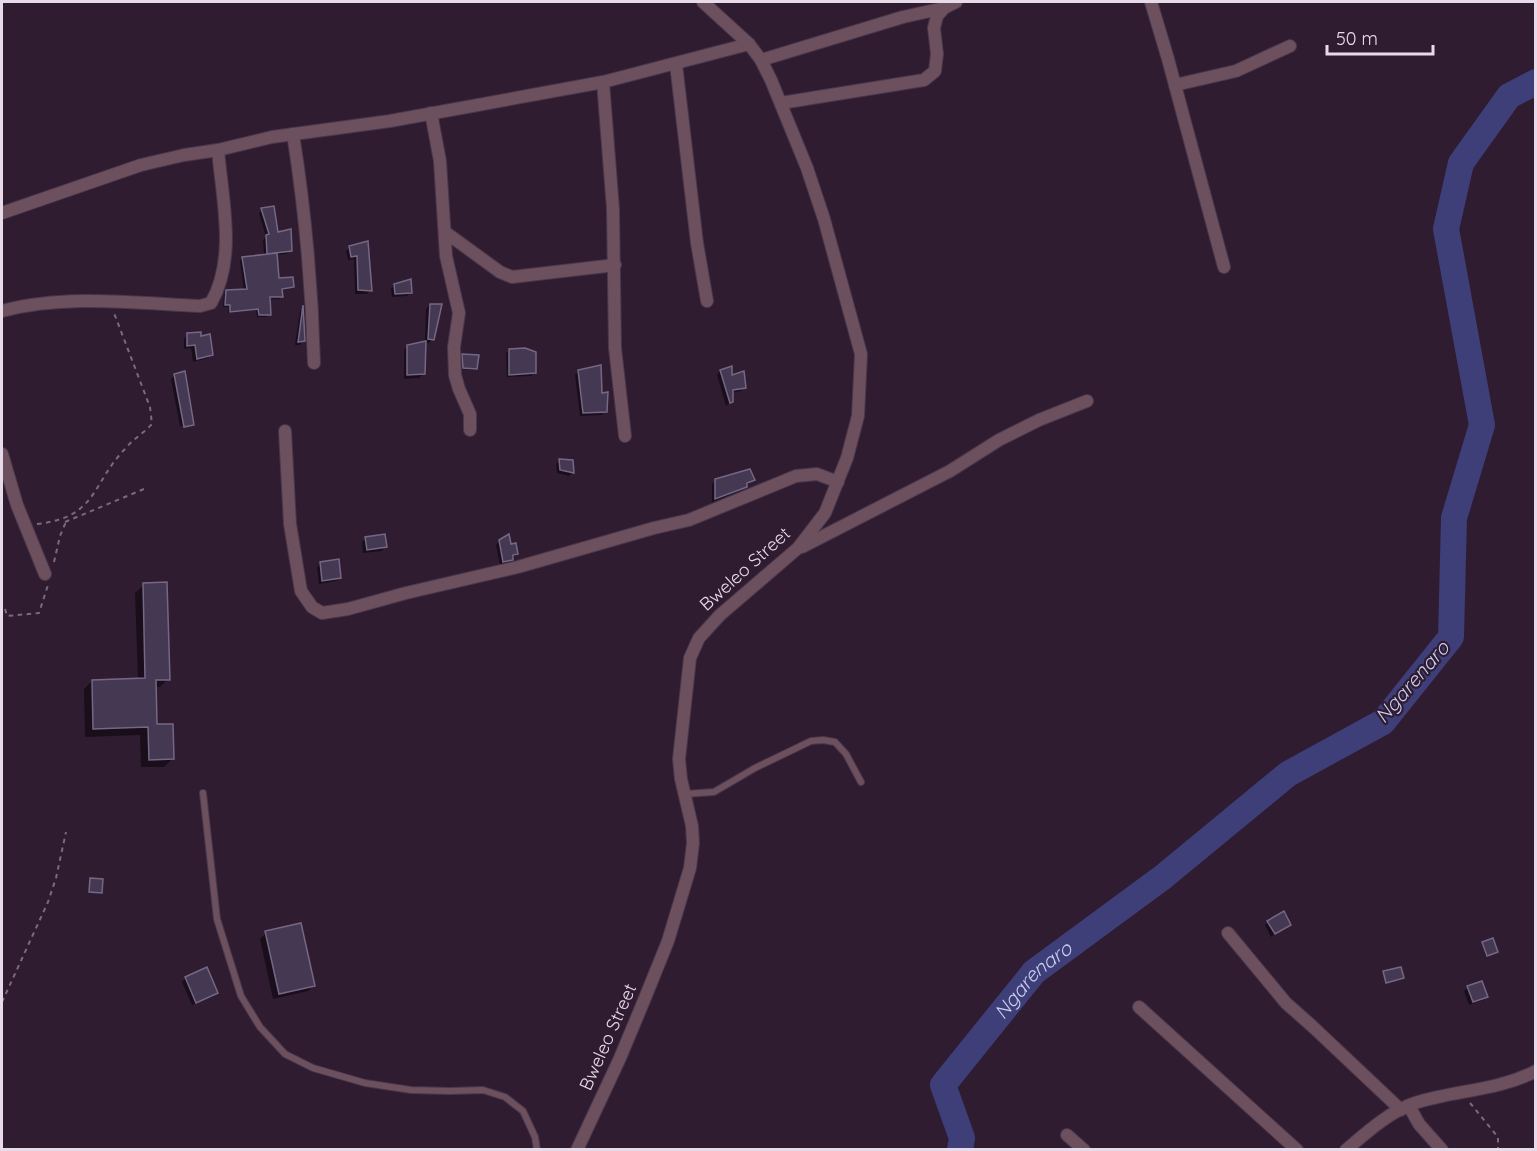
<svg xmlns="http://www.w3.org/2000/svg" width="1537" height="1151" viewBox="0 0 1537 1151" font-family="Quicksand,sans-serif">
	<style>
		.shadow { fill: #0007 }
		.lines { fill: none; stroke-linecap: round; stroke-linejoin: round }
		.river { stroke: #3e3e78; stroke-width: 26 }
		.building { fill: #443853; stroke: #746886; stroke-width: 1.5 }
		.lane-casing { stroke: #4a374b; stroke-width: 8 }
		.street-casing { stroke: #4a374b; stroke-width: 14 }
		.path { stroke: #7b6a7c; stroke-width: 2; stroke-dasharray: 4.5 4.5; stroke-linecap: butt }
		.lane { stroke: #6d505e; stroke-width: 6 }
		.street { stroke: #6d505e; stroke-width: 12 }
		.labels { text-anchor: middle; stroke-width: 4.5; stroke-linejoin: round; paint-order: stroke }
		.street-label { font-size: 18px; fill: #e8dbe9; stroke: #301c31 }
		.water-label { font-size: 20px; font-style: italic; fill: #cacef2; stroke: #301c31 }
	</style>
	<rect width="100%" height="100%" fill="#301c31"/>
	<g class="shadow">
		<path d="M272,208L277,234L289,231L290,250L287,254L275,255L278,280L291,278L292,287L275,288V291L290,289L281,291V297L279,299H269V314L266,317H257L256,310L228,313L229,307H223L224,294L226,292L244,291L240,261L242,258L264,256L263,240L266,237L259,213L262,209Z"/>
		<path d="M366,243L370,290L367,294H355L354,259L348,260L346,251L350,247Z"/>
		<path d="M394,285L411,292L407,296L392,297L391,289Z"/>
		<path d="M430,305L433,339L429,343H425L426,309Z"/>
		<path d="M301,309L303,341L300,345H295L300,311Z"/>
		<path d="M187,335L211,354L208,358L193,362L191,348L184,349V339Z"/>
		<path d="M408,346L423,374L419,378L404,379V350Z"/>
		<path d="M510,350L535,373L531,376L507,377L506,353Z"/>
		<path d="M463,355L476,369L474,370L462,369Z"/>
		<path d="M731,368V377L745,387L741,391L731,393V402L726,406L717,375L720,371Z"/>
		<path d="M579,371L605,411L602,415L580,416L575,375Z"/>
		<path d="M175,375L192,425L190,427V424L180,426L171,379Z"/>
		<path d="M560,460L573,472L569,476L557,473L556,464Z"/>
		<path d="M753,479L742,490L712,502V484L716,480Z"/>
		<path d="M366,538L385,547L382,551L363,553L362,542Z"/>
		<path d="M500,541L509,546L517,554L508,563L500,565L496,545Z"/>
		<path d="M320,564L340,578L336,581L319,584L317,567Z"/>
		<path d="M144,585L168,679L160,687H155L156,726L173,758L164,767H141L140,735L85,737L84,689L92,681L138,680L135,593Z"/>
		<path d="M1268,922L1289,924L1271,937L1265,925Z"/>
		<path d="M266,933L314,985L308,991L273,999L260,939Z"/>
		<path d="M1483,943L1496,952L1486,957L1482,944Z"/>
		<path d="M186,978L216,993L212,997L192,1005L182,982Z"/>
		<path d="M1468,988L1486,996L1483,1000L1469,1005L1464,991Z"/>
	</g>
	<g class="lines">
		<path class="river" id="s1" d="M960,1150L962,1138L943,1085L1034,972L1163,877L1288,774L1383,722L1451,637L1454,518L1482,425L1446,229L1461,163L1509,96L1536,82"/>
	</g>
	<g class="building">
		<path d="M274,206L278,232L291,229L292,251L267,254L266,235L269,234L261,208Z"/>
		<path d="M368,241L372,291L358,290L357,256L351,257L349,246Z"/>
		<path d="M277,253L279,278L293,277L294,287L282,289L283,297H270L271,315H259L258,309L230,312V305H225L226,290L247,289L242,257Z"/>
		<path d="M411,279L412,293L395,294L394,284Z"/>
		<path d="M430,304H442L434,340L428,339Z"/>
		<path d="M303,305L305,341L298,342L299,335Z"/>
		<path d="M201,332V336L210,334L213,355L197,359L195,345L187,346V333Z"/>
		<path d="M426,341L425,374L407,375V345Z"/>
		<path d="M525,348L536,352V373L509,375V349Z"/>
		<path d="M462,354L479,355L477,369L463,368Z"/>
		<path d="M601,365L602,393L608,392L607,412L583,413L578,370Z"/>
		<path d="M732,366V375L744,371L746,388L733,390V402L730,403L720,370Z"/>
		<path d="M185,371L194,425L184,427L174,374Z"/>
		<path d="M559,459L573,460L574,473L560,470Z"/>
		<path d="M750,469L755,480L747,483V487L715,499V479Z"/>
		<path d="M385,534L387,547L367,550L365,537Z"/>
		<path d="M509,534L511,544L516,543L518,554L513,555V560L503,562L499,540Z"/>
		<path d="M339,559L341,578L322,581L320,562Z"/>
		<path d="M167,582L170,680H156L157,724H173L174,759L149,760L148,727L93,729L92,680L145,678L143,583Z"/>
		<path d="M90,878L103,879L102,893L89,892Z"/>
		<path d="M1284,911L1291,925L1275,934L1267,921Z"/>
		<path d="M301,923L315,986L279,994L265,931Z"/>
		<path d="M1493,938L1498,952L1487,956L1482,942Z"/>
		<path d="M207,967L218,993L196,1003L185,977Z"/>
		<path d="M1401,967L1404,978L1386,983L1383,971Z"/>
		<path d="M1482,981L1488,997L1473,1002L1467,986Z"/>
	</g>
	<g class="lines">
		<defs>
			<g id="lane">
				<path d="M203,793L217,919L241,996L260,1027L285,1054L313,1068L365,1083L411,1090L450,1091L483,1090L505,1097L523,1111L535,1137L537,1150"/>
				<path d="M685,794L714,792L755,768L811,741L823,740L835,742L846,754L861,782"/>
			</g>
			<g id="street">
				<path d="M1151,2L1168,59L1224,267"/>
				<path d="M761,60L903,17L944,8"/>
				<path d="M676,64L697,243L707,301"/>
				<path d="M603,82L613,209L615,348L625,436"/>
				<path d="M1175,85L1236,71L1290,46"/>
				<path d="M781,103L924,80L935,71L937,54L934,28L937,16L944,8L956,2"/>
				<path d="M431,113L440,161L446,256L459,313L454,347L455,375L459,389L470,414V430"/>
				<path d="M293,134C305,210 312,286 314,363"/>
				<path d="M2,213L141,165L184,155L218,150L272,137L390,121L603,82L749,44"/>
				<path d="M445,232L500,272L512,277L615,265"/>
				<path d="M2,311C65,294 135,303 200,306L211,303C237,258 222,198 218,150"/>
				<path d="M285,431L290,524L301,591L312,607L322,613L348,609L406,593L518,567L654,528L689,520L796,476L817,474L838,482"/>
				<path d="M2,454L17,505L45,574"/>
				<path d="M802,547L950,471L999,440L1039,420L1087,401"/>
				<path d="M1228,933L1286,1003L1312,1026L1401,1110"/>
				<path d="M1139,1007L1297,1150"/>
				<path d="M1409,1106L1419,1124L1442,1150"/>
				<path d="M1067,1135L1084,1150"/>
				<path d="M577,1150L620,1058L645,998L668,941L690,868L693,843L692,826L681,779L679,759L690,658L699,638L720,615L798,548L825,513L847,458L858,416L861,354L824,219L807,168L771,80L761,60L749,44L703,2"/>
				<path d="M1346,1150C1366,1133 1390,1111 1415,1103C1455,1090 1498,1091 1536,1071"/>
			</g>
		</defs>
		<use href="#lane" class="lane-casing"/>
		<use href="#street" class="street-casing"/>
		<g class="path">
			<path d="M65,522L144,489"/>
			<path d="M37,524C98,517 91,484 125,449C133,439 144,433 152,424L150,407L114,313"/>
			<path d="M54,562L60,536L65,524L64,519"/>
			<path d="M5,609L7,616L39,613L48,585"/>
			<path d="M2,1002L48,902L56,878L66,832"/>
			<path d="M1470,1103L1498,1137V1150"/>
		</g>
		<use href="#lane" class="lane"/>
		<use href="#street" class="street"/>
	</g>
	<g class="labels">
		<g class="street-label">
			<text transform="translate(745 569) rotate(-42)" y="6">Bweleo Street</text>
			<text transform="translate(608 1037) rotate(-66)" y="6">Bweleo Street</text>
		</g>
		<g class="water-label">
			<text transform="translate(1412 682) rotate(-49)" y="7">Ngarenaro</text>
			<text dy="7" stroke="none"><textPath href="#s1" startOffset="207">Ngarenaro</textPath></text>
		</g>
	</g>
	<rect width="1537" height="1151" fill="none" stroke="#e8dbe9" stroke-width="6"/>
	<path d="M1327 45v9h106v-9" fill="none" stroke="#e8dbe9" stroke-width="3"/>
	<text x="1336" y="45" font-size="18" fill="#e8dbe9" stroke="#301c31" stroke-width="4.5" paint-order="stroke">50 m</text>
</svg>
